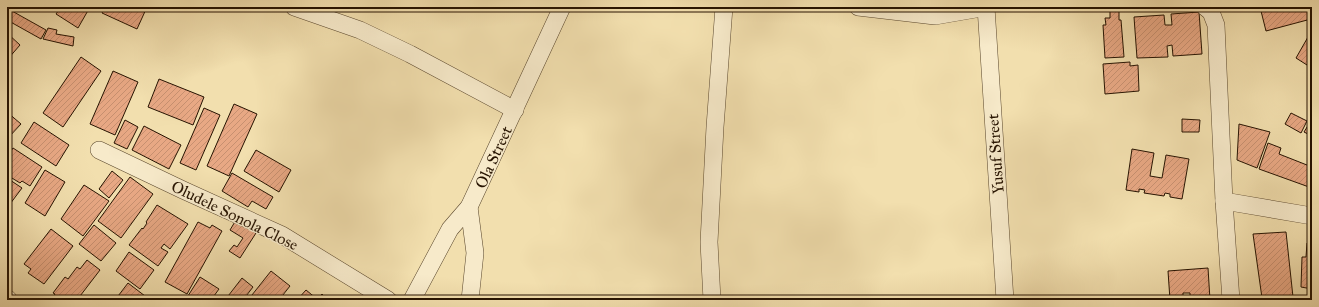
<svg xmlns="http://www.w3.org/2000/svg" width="1319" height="307" viewBox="0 0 1319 307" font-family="'IM FELL Great Primer',serif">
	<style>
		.building { fill: url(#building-hatch); stroke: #261301 }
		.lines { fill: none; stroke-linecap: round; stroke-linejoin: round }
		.street-casing { stroke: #59462c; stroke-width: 18 }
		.street { stroke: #f7eaca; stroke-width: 17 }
		.labels { text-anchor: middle; stroke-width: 3; stroke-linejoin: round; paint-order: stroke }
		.street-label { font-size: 16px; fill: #261301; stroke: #f7eaca }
	</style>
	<defs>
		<pattern id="building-hatch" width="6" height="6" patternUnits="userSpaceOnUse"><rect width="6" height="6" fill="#e8a884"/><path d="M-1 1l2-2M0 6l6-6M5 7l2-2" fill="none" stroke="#c79070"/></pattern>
	</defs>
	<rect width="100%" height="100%" fill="#f2dfae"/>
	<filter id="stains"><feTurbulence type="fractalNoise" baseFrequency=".005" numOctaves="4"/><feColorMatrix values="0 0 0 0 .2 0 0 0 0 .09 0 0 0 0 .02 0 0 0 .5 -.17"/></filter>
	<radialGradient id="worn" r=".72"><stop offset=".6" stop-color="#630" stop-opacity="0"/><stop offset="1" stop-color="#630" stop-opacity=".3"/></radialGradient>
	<g class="building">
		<path d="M61,7H90L78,28L56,14Z"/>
		<path d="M105,7H147L137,29L102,13Z"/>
		<path d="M1260,7H1312V24L1311,19L1266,31Z"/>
		<path d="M1119,10V20H1121L1124,57L1105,58L1103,25H1106L1105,18H1110V11Z"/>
		<path d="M12,11L46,30L41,39L7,20Z"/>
		<path d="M1199,12L1202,54L1173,56L1172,45L1167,46L1168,57L1137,58L1134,17L1164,15L1165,25H1172L1171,14Z"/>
		<path d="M48,28L57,30L56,34L74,37L73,46L43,39Z"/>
		<path d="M7,33L20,45L7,60Z"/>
		<path d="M1308,37L1312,39V56L1307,65L1296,58Z"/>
		<path d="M81,57L101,71L63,127L43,113Z"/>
		<path d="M1130,62V66L1138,65L1139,91L1105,94L1103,64Z"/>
		<path d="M113,71L138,82L115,135L90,124Z"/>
		<path d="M159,79L204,97L193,125L148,107Z"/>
		<path d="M234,104L257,114L229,176L207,166Z"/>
		<path d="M204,108L220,115L196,170L180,163Z"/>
		<path d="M7,112L21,124L8,138L7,137Z"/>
		<path d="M1291,113L1307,121L1301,133L1285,124Z"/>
		<path d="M1182,119L1200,120L1199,132H1182Z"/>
		<path d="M1312,119V136L1304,132Z"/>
		<path d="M125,120L138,127L127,149L114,143Z"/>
		<path d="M34,122L69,145L56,166L21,143Z"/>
		<path d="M1239,124L1270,132L1257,168L1237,160Z"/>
		<path d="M144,126L181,145L169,169L132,150Z"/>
		<path d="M1268,143L1281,148L1279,154L1312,167V180L1309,187L1259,169Z"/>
		<path d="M13,148L42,167L30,186L22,181L20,183L7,175V156Z"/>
		<path d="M1132,149L1154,153L1150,176L1162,178L1166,155L1189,159L1182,199L1170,197V194L1165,193L1164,196L1144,193L1145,190L1139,189V192L1126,190Z"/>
		<path d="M256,150L291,170L279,192L244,171Z"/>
		<path d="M45,170L65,182L45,216L25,203Z"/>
		<path d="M112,171L123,180L109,198L99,189Z"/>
		<path d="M232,173L273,197L266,209L252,201L248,207L222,191Z"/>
		<path d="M130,177L153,194L121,238L98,221Z"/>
		<path d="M7,178L22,188L7,208Z"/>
		<path d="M84,185L109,201L83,236L61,219Z"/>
		<path d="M157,205L188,224L170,249L164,244L161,248L168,252L158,266L129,245L142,228L143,229L147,223L146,222Z"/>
		<path d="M236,220L256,233L240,258L229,251L234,245L237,247L243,238L230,230Z"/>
		<path d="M198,222L210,228L212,225L222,231L187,294L165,282Z"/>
		<path d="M94,225L116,243L101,261L79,244Z"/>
		<path d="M51,229L73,246L44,284L28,273L31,269L24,264Z"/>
		<path d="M1286,232L1293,297L1262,298L1253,234Z"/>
		<path d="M1307,243H1312V289L1301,287L1302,257H1306Z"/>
		<path d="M129,252L154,270L140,289L116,271Z"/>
		<path d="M87,260L100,270L77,300L52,299L55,294L53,293L65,277L68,279L77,267L80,269Z"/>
		<path d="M1208,268L1210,300H1190V293H1183V300H1170L1168,271Z"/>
		<path d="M271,271L290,286L279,300H248Z"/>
		<path d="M200,277L219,289L211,300H187L186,299Z"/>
		<path d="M242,278L253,287L243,300H225Z"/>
		<path d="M128,283L145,296L142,300H115Z"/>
		<path d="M306,290L317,299L322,294L328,300H297Z"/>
	</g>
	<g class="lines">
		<defs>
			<g id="street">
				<path d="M294,7L360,30L410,54L515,110"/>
				<path d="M858,7L935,16L987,7"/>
				<path d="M986,7L1005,300"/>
				<path d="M1205,7L1211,12L1216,25L1224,201L1231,300"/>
				<path d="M99,150L183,190L282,235L388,300"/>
				<path d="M1224,201L1312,216"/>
				<path d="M469,207L475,253L470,300"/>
				<path d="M7,298L9,300"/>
				<path d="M412,300L450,229L469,207L562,7"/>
				<path d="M712,300L709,242L715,127L724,7"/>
			</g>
		</defs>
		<use href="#street" class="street-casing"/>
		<use href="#street" class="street"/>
	</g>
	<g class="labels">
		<g class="street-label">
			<text transform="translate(995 154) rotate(-94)" y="6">Yusuf Street</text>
			<text transform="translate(493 157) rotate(-65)" y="6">Ola Street</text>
			<text transform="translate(235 215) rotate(26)" y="6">Oludele Sonola Close</text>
		</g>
	</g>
	<rect width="1319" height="307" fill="none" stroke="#f2dfae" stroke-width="24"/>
	<rect x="8" y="8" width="1303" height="291" fill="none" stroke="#261301" stroke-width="2"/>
	<rect x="12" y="12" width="1295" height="283" fill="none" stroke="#261301"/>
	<rect width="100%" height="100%" filter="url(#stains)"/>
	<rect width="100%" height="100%" fill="url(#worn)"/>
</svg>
